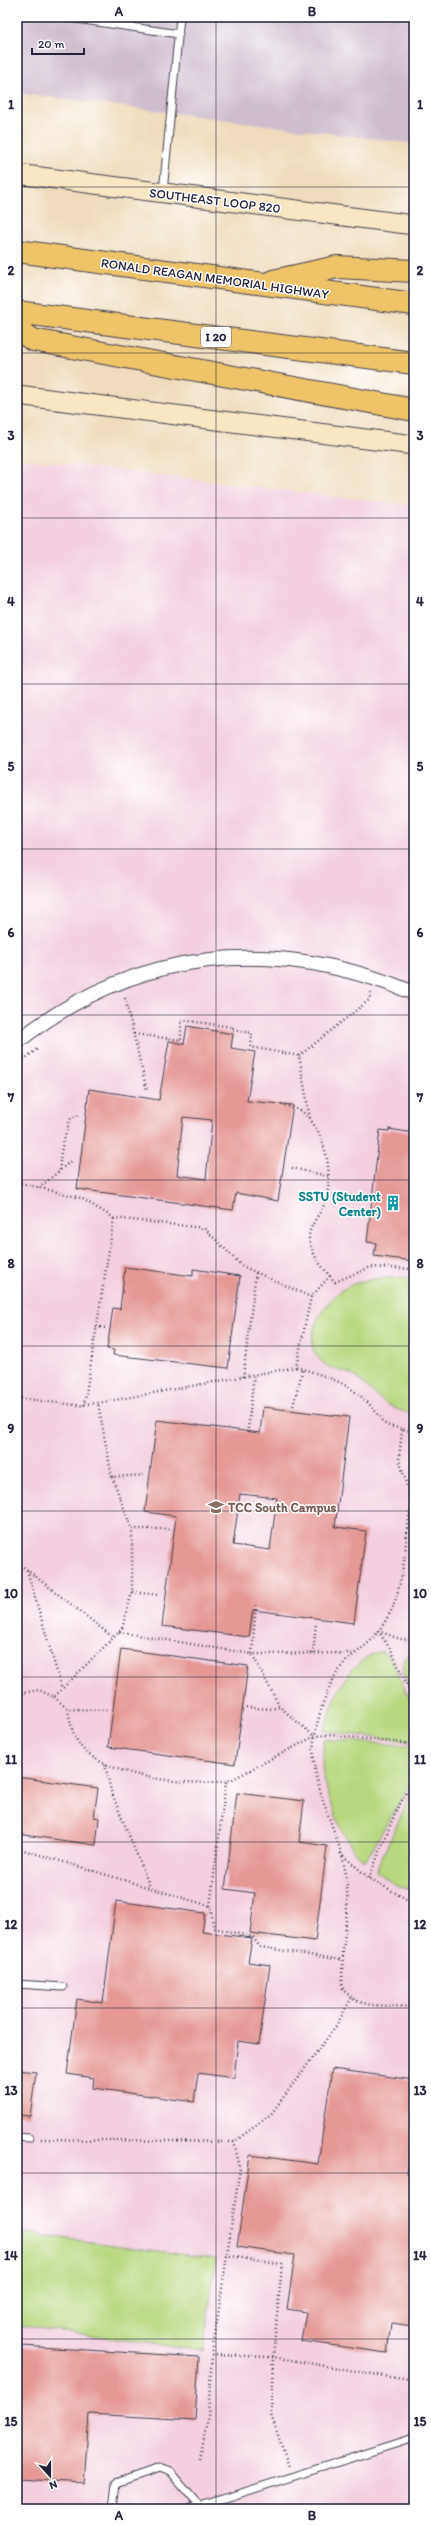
<svg xmlns="http://www.w3.org/2000/svg" width="431" height="2526" viewBox="0 0 431 2526" font-family="Itim,sans-serif">
	<style>
		.built { fill: #f3cfdf }
		.industrial { fill: #cfbdce }
		.green { fill: #b8d87f; stroke: #6d7d5d }
		.building { fill: #e59894; fill-rule: evenodd }
		.lines { fill: none; stroke-linecap: round; stroke-linejoin: round }
		.lane-casing { stroke: #413e4e; stroke-width: 9 }
		.street-casing { stroke: #413e4e; stroke-width: 16 }
		.secondary-casing { stroke: #413e4e; stroke-width: 21 }
		.highway-casing { stroke: #413e4e; stroke-width: 24 }
		.path { stroke: #413e4e; stroke-width: 2.5; stroke-dasharray: 1 3; stroke-linecap: butt }
		.lane { stroke: #fff; stroke-width: 7 }
		.street { stroke: #fff; stroke-width: 14 }
		.secondary { stroke: #f9e7c3; stroke-width: 19 }
		.highway { stroke: #efc469; stroke-width: 22 }
		.grid { fill: none; stroke: #22223b; stroke-width: 1; stroke-opacity: 0.55 }
		.labels { text-anchor: middle; stroke-width: 3; stroke-linejoin: round; paint-order: stroke }
		.shield { fill: #fff; stroke: #646476; stroke-width: 1 }
		.shield-label { font-size: 12px; font-weight: bold; fill: #22223b }
		.street-label { font-size: 13px; fill: #22223b; stroke: #fff }
		.culture-label { font-size: 13px; font-weight: bold; fill: #0d838f; stroke: #fff; text-anchor: end }
		.education-label { font-size: 13px; font-weight: bold; fill: #785e54; stroke: #fff; text-anchor: start }
		.neatline { fill: none; stroke: #22223b; stroke-width: 1.5 }
		.grid-label { font-size: 13px; text-anchor: middle; font-weight: bold; fill: #22223b }
	</style>
	<rect width="100%" height="100%" fill="#fff"/>
	<filter id="ink" filterUnits="userSpaceOnUse"><feTurbulence type="fractalNoise" baseFrequency=".025" numOctaves="2"/><feDisplacementMap in="SourceGraphic" scale="8" xChannelSelector="R" yChannelSelector="G"/><feConvolveMatrix kernelMatrix="1 2 1 2 8 2 1 2 1" color-interpolation-filters="sRGB"/></filter>
	<filter id="wash" filterUnits="userSpaceOnUse"><feTurbulence type="fractalNoise" baseFrequency=".012" numOctaves="4" result="noise"/><feDisplacementMap in="SourceGraphic" scale="16" xChannelSelector="R" yChannelSelector="G"/><feGaussianBlur stdDeviation="0.9" result="paint"/><feColorMatrix in="noise" values="0 0 0 0 0 0 0 0 0 0 0 0 0 0 0 0 0 1.4 0 .05"/><feComposite in="paint" operator="in"/></filter>
	<g filter="url(#wash)">
		<rect width="100%" height="100%" fill="#f0dcbc"/>
		<path class="built" d="M17,458L414,506V2509H17Z"/>
		<path class="industrial" d="M17,17H414V144L17,93Z"/>
		<g class="green">
			<path d="M411,1277L414,1279V1414H412C382,1406 379,1397 357,1378C348,1370 329,1371 322,1362C319,1359 314,1353 313,1349C308,1325 330,1294 351,1285C369,1277 392,1278 411,1277Z"/>
			<path d="M377,1652H383L391,1659L414,1708V1742L324,1731C334,1699 344,1666 377,1652Z"/>
			<path d="M409,1654H414V1696C408,1682 395,1666 409,1654Z"/>
			<path d="M324,1739L414,1746V1777L365,1861C344,1847 328,1798 323,1773C321,1763 323,1750 324,1739Z"/>
			<path d="M414,1787V1889L398,1887L376,1871Z"/>
			<path d="M25,2233L216,2259L203,2351L17,2325V2288Z"/>
		</g>
		<g id="blocks">
			<g class="building">
				<path d="M187,1026L233,1034L231,1048L255,1052L247,1101L293,1105L278,1201L236,1193L233,1210L77,1189L89,1089L159,1100L169,1041L184,1044ZM183,1117L212,1120L206,1179L177,1175Z"/>
				<path d="M389,1129L414,1133V1261L374,1256L376,1243L367,1242L380,1130L389,1131Z"/>
				<path d="M125,1267L193,1276V1269L240,1276L228,1368L113,1355L114,1350L107,1349L113,1308L120,1309Z"/>
				<path d="M263,1407L349,1417L335,1527L366,1531L354,1623L253,1610L249,1637L162,1626L176,1516L145,1512L157,1420L260,1433ZM240,1494L277,1498L270,1550L233,1545Z"/>
				<path d="M121,1649L248,1666L235,1764L108,1747Z"/>
				<path d="M17,1777L98,1788L94,1817L99,1818L96,1845L17,1834Z"/>
				<path d="M237,1793L304,1801L299,1842L327,1846L315,1941L250,1933L255,1893L225,1889Z"/>
				<path d="M116,1901L205,1913L202,1932L252,1938L248,1962L270,1965L259,2044L238,2041L234,2078L198,2073L194,2102L93,2088L94,2078L67,2074L77,1999L103,2003Z"/>
				<path d="M332,2069L414,2080V2121L407,2173L414,2174V2310L412,2326L391,2323L387,2353L301,2341L306,2312L287,2309L295,2255L237,2247L250,2155L318,2164Z"/>
				<path d="M17,2070L36,2072L30,2116L17,2115Z"/>
				<path d="M22,2346L199,2357L195,2420L89,2414L84,2483L20,2479V2467H17V2374L20,2375Z"/>
			</g>
		</g>
	</g>
	<g filter="url(#ink)">
		<use href="#blocks" fill-opacity="0" stroke="#413e4e" stroke-width="1"/>
		<g class="lines">
			<defs>
				<g id="lane">
					<path d="M63,17L179,34"/>
					<path d="M163,192L180,17"/>
					<path d="M17,1984L63,1987"/>
					<path d="M17,2137L29,2138"/>
					<path d="M113,2509L116,2483L159,2468L170,2472L202,2509"/>
					<path d="M191,2509L414,2438"/>
				</g>
				<path id="street" d="M17,1042C137,947 274,935 414,993"/>
				<g id="secondary">
					<path d="M17,174L414,225"/>
					<path d="M17,395L414,445"/>
				</g>
				<g id="highway">
					<path d="M17,251L414,304"/>
					<path d="M273,281L337,267L414,271"/>
					<path d="M17,312L414,363"/>
					<path d="M17,329L33,340L414,410"/>
				</g>
			</defs>
			<use href="#lane" class="lane-casing"/>
			<use href="#street" class="street-casing"/>
			<use href="#secondary" class="secondary-casing"/>
			<use href="#highway" class="highway-casing"/>
			<g class="path">
				<path d="M125,998L147,1091"/>
				<path d="M134,1034L181,1040V1020L233,1027L232,1030L252,1033L251,1047L299,1056L310,1119"/>
				<path d="M299,1056L369,1000L371,993"/>
				<path d="M17,1065L37,1049"/>
				<path d="M281,1104C289,1107 299,1108 306,1115C326,1135 334,1175 325,1202C322,1212 308,1227 309,1238C312,1257 323,1268 335,1282L371,1267L414,1269"/>
				<path d="M292,1168L328,1176"/>
				<path d="M60,1170C59,1152 65,1135 71,1118L79,1115"/>
				<path d="M17,1182L81,1198L114,1218L204,1228L242,1266L311,1297"/>
				<path d="M39,1188L72,1160"/>
				<path d="M330,1276L311,1297L296,1367C340,1380 359,1387 386,1425L414,1432"/>
				<path d="M96,1327L107,1328"/>
				<path d="M243,1377L256,1272"/>
				<path d="M17,1398L84,1406L114,1218"/>
				<path d="M98,1403L296,1367"/>
				<path d="M84,1404L98,1403L112,1477L146,1475"/>
				<path d="M293,1406L303,1369"/>
				<path d="M248,1429L254,1375"/>
				<path d="M402,1430L399,1459L413,1507"/>
				<path d="M112,1477L132,1529H172"/>
				<path d="M414,1506L410,1510C405,1544 405,1579 391,1611C385,1622 376,1637 366,1645C359,1651 351,1656 345,1662C330,1679 321,1707 316,1729C304,1779 339,1827 346,1875C351,1914 339,1951 343,1990L356,2001L371,2005L414,2007"/>
				<path d="M17,1562L114,1638"/>
				<path d="M27,1570L62,1689"/>
				<path d="M132,1592L159,1595"/>
				<path d="M256,1605L252,1654L355,1653"/>
				<path d="M378,1631L391,1650L414,1700"/>
				<path d="M378,1631L400,1639L414,1640"/>
				<path d="M119,1632L252,1654L280,1707"/>
				<path d="M313,1654L316,1622"/>
				<path d="M17,1694L39,1690L54,1697L122,1629L132,1592V1529"/>
				<path d="M54,1697L68,1709L107,1710"/>
				<path d="M242,1707L269,1709L280,1707L314,1736"/>
				<path d="M68,1709C70,1722 73,1738 83,1749C108,1777 196,1788 231,1780L315,1736L329,1735L414,1744"/>
				<path d="M105,1764L111,1791L150,1887"/>
				<path d="M17,1848L210,1906L214,1928L253,1937L260,1947L342,1960"/>
				<path d="M340,1853L369,1878L408,1900L414,1901"/>
				<path d="M369,1878L397,1809L414,1781"/>
				<path d="M210,1906L226,1782"/>
				<path d="M41,2139L234,2142L271,2114L336,2026L352,1997"/>
				<path d="M226,2255L282,2265L273,2357L414,2381"/>
				<path d="M212,2355L273,2357L271,2415L289,2467"/>
				<path d="M200,2459L208,2415L212,2355L240,2168L234,2142"/>
			</g>
			<use href="#lane" class="lane"/>
			<use href="#street" class="street"/>
			<use href="#secondary" class="secondary"/>
			<use href="#highway" class="highway"/>
		</g>
	</g>
	<path class="grid" d="M216,17V2509M17,187H414M17,353H414M17,518H414M17,684H414M17,849H414M17,1015H414M17,1180H414M17,1346H414M17,1511H414M17,1677H414M17,1842H414M17,2008H414M17,2173H414M17,2339H414"/>
	<defs>
		<symbol id="building-bare" viewBox="-9 -9 18 18"><path d="M-4-6H4V6H1V3H-1V6H-4ZM-2.5-4.3h1.7v1.8h-1.7ZM.8-4.3h1.7v1.8H.8ZM-2.5-1h1.7V.8h-1.7ZM.8-1h1.7V.8H.8Z" fill="#0f9aa8" stroke="#fff" stroke-width="2.5" paint-order="stroke"/></symbol>
		<symbol id="university-bare" viewBox="-9 -9 18 18"><path d="M0-5L7-2L0 1L-7-2ZM-4 1L0 2.5L4 1V4Q0 6-4 4Z" fill="#8d6e63" stroke="#fff" stroke-width="2.5" paint-order="stroke"/></symbol>
	</defs>
	<g fill-rule="evenodd">
		<use href="#building-bare" x="382" y="1192" width="22" height="22"/>
		<use href="#university-bare" x="205" y="1496" width="22" height="22"/>
	</g>
	<g class="labels">
		<rect class="shield" x="201" y="327" width="30" height="20" rx="3"/>
		<g class="shield-label">
			<text x="216" y="341">I 20</text>
		</g>
		<g class="street-label">
			<text transform="translate(215 200) rotate(7)" y="5">SOUTHEAST LOOP 820</text>
			<text transform="translate(215 278) rotate(8)" y="5">RONALD REAGAN MEMORIAL HIGHWAY</text>
		</g>
		<g class="culture-label">
			<text x="381" y="1201">SSTU (Student<tspan x="381" dy="15">Center)</tspan></text>
		</g>
		<g class="education-label">
			<text x="228" y="1512">TCC South Campus</text>
		</g>
	</g>
	<rect width="431" height="2526" fill="none" stroke="#fff" stroke-width="44"/>
	<g transform="translate(50 2476) rotate(159)" stroke="#ffffff" stroke-width="3" paint-order="stroke">
	<path d="M0-3L7 15L0 10L-7 15Z" fill="#22223b"/>
	<text y="-6" font-size="11" font-weight="bold" text-anchor="middle" fill="#22223b">N</text>
	</g>
	<path d="M32 48v6h52v-6" fill="none" stroke="#22223b" stroke-width="2"/>
	<text x="38" y="48" font-size="12" fill="#22223b" stroke="#ffffff" stroke-width="3" paint-order="stroke">20 m</text>
	<rect x="22" y="22" width="387" height="2482" class="neatline"/>
	<g class="grid-label">
		<text x="119" y="16">A</text>
		<text x="312" y="16">B</text>
		<text x="11" y="109">1</text>
		<text x="420" y="109">1</text>
		<text x="11" y="275">2</text>
		<text x="420" y="275">2</text>
		<text x="11" y="440">3</text>
		<text x="420" y="440">3</text>
		<text x="11" y="606">4</text>
		<text x="420" y="606">4</text>
		<text x="11" y="771">5</text>
		<text x="420" y="771">5</text>
		<text x="11" y="937">6</text>
		<text x="420" y="937">6</text>
		<text x="11" y="1102">7</text>
		<text x="420" y="1102">7</text>
		<text x="11" y="1268">8</text>
		<text x="420" y="1268">8</text>
		<text x="11" y="1433">9</text>
		<text x="420" y="1433">9</text>
		<text x="11" y="1598">10</text>
		<text x="420" y="1598">10</text>
		<text x="11" y="1764">11</text>
		<text x="420" y="1764">11</text>
		<text x="11" y="1929">12</text>
		<text x="420" y="1929">12</text>
		<text x="11" y="2095">13</text>
		<text x="420" y="2095">13</text>
		<text x="11" y="2260">14</text>
		<text x="420" y="2260">14</text>
		<text x="11" y="2426">15</text>
		<text x="420" y="2426">15</text>
		<text x="119" y="2520">A</text>
		<text x="312" y="2520">B</text>
	</g>
</svg>
